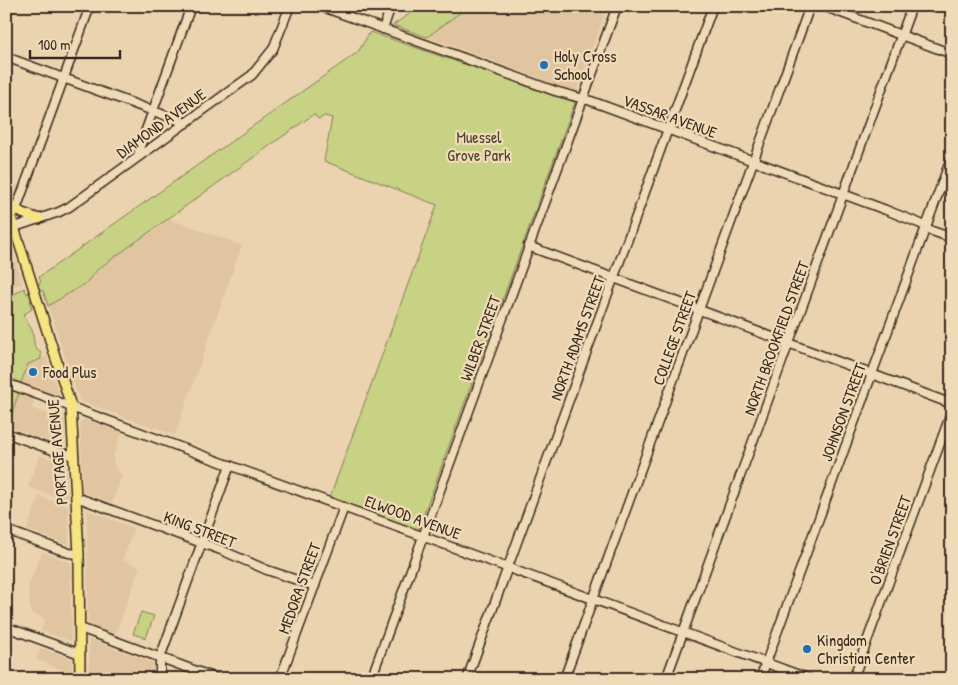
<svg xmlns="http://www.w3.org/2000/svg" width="958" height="685" viewBox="0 0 958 685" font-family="'Patrick Hand',sans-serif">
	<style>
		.built { fill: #e0c5a0 }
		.green { fill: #c7d285; stroke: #817e52 }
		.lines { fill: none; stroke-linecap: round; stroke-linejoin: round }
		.minor-casing { stroke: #3b2a1e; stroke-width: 11 }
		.major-casing { stroke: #3b2a1e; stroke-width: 12 }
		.minor { stroke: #f0dbb9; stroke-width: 8 }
		.major { stroke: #f6e381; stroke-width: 9 }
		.poi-dot { fill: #1f6fb2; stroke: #f0dbb9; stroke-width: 2 }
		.labels { text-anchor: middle; stroke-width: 4.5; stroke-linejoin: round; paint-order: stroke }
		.poi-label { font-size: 16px; fill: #3b2a1e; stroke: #f0dbb9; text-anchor: start }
		.street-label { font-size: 16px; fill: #3b2a1e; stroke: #f0dbb9 }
		.park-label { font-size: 16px; fill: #50432d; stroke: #f0dbb9 }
	</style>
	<rect width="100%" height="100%" fill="#ebd3b0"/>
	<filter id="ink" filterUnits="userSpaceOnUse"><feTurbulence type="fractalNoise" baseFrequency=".02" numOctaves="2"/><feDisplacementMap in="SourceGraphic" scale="10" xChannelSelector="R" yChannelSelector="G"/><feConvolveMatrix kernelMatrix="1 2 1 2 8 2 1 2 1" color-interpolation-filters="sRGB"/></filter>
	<g filter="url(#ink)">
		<g class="built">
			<path d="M469,6H608L576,92L427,37Z"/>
			<path d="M169,219L242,245L175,435L80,401L48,306L86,283L98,270Z"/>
			<path d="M6,239L9,240L23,284L6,288Z"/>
			<path d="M46,356L60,398L21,383L28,364Z"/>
			<path d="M19,393L35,398L32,408L65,420V447L7,426Z"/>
			<path d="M85,419L122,432L113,457L115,468L122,475L112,503L83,492L80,422Z"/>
			<path d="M40,455L66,464L68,502L28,487Z"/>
			<path d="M39,496L68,506L69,545L27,530Z"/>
			<path d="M87,510L134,528L123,560L140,567L115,635L88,625Z"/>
			<path d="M42,552L71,563V641L41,631L45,619L31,613L28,587Z"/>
			<path d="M89,639L154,663V679H89Z"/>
			<path d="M41,648L72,659V674L36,660Z"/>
		</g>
		<g class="green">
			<path d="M421,6H469L427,37L393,25Z"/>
			<path d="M370,32L575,102L418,530L330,497L437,205L324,161L332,118L325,116L318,119L314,114L98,269L86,283L48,306L43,290L30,301L32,309L23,315L32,330L35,348L41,353V359L28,364L21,383L6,377V299L24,288L27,294L41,282L39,277L358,52Z"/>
			<path d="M6,388L19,393L7,426L6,425Z"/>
			<path d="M141,612L154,616L146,638L133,634Z"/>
		</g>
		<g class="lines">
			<defs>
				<g id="minor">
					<path d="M320,6L555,91L591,101L886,210L921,224L932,231L952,238"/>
					<path d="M823,6L952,54"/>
					<path d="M383,29L391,6"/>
					<path d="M6,57L186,123"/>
					<path d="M138,156L139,149L191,6"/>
					<path d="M13,213L18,204L90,6"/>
					<path d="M6,230L59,212L69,207L252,75L273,49L290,6"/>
					<path d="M528,246L952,404"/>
					<path d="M6,383L810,679"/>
					<path d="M6,433L58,452L74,456"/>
					<path d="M76,497L221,550L267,570L315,586"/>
					<path d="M6,530L69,553L79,554"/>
					<path d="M6,627L80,654"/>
					<path d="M80,628L218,679"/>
					<path d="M160,679V658L230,465"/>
					<path d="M280,679L344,507"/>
					<path d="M371,679L617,6"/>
					<path d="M467,679L713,6"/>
					<path d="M564,679L810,6"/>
					<path d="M666,679L912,6"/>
					<path d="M760,679L952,156"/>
					<path d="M853,679L952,411"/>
					<path d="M951,679L952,678"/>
				</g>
				<g id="major">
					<path d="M6,201L22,213L39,219"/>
					<path d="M6,202L71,406L79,554L80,679"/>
				</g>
			</defs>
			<use href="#minor" class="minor-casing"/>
			<use href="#major" class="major-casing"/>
			<use href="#minor" class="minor"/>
			<use href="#major" class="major"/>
		</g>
	</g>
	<g class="poi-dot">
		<circle cx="544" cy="65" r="5"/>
		<circle cx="33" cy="372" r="5"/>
		<circle cx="807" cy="649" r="5"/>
	</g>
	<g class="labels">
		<g class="poi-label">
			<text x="554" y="62">Holy Cross<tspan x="554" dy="18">School</tspan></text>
			<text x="43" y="378">Food Plus</text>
			<text x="817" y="646">Kingdom<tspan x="817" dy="18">Christian Center</tspan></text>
		</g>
		<g class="street-label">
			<text transform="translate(670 116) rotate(20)" y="6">VASSAR AVENUE</text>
			<text transform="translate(161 123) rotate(-36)" y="6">DIAMOND AVENUE</text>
			<text transform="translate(480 338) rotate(-70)" y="6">WILBER STREET</text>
			<text transform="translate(577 338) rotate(-70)" y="6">NORTH ADAMS STREET</text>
			<text transform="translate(674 338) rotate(-70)" y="6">COLLEGE STREET</text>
			<text transform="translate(776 338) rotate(-70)" y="6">NORTH BROOKFIELD STREET</text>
			<text transform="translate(843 412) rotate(-70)" y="6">JOHNSON STREET</text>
			<text transform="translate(57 452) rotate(-95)" y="6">PORTAGE AVENUE</text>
			<text transform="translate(413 517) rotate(20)" y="6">ELWOOD AVENUE</text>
			<text transform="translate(200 529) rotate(21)" y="6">KING STREET</text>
			<text transform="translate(890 540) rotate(-70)" y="6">O'BRIEN STREET</text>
			<text transform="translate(299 588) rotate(-70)" y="6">MEDORA STREET</text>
		</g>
		<g class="park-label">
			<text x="479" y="143">Muessel<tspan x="479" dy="18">Grove Park</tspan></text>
		</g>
	</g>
	<rect width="958" height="685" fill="none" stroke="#f0dbb9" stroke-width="25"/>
	<rect x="12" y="12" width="933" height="660" fill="none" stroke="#3b2a1e" stroke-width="2" filter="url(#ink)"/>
	<path d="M30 50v8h90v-8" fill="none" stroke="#3b2a1e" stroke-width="2.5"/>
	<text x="38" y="50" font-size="15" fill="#3b2a1e" stroke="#f0dbb9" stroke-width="4" paint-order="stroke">100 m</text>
</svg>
